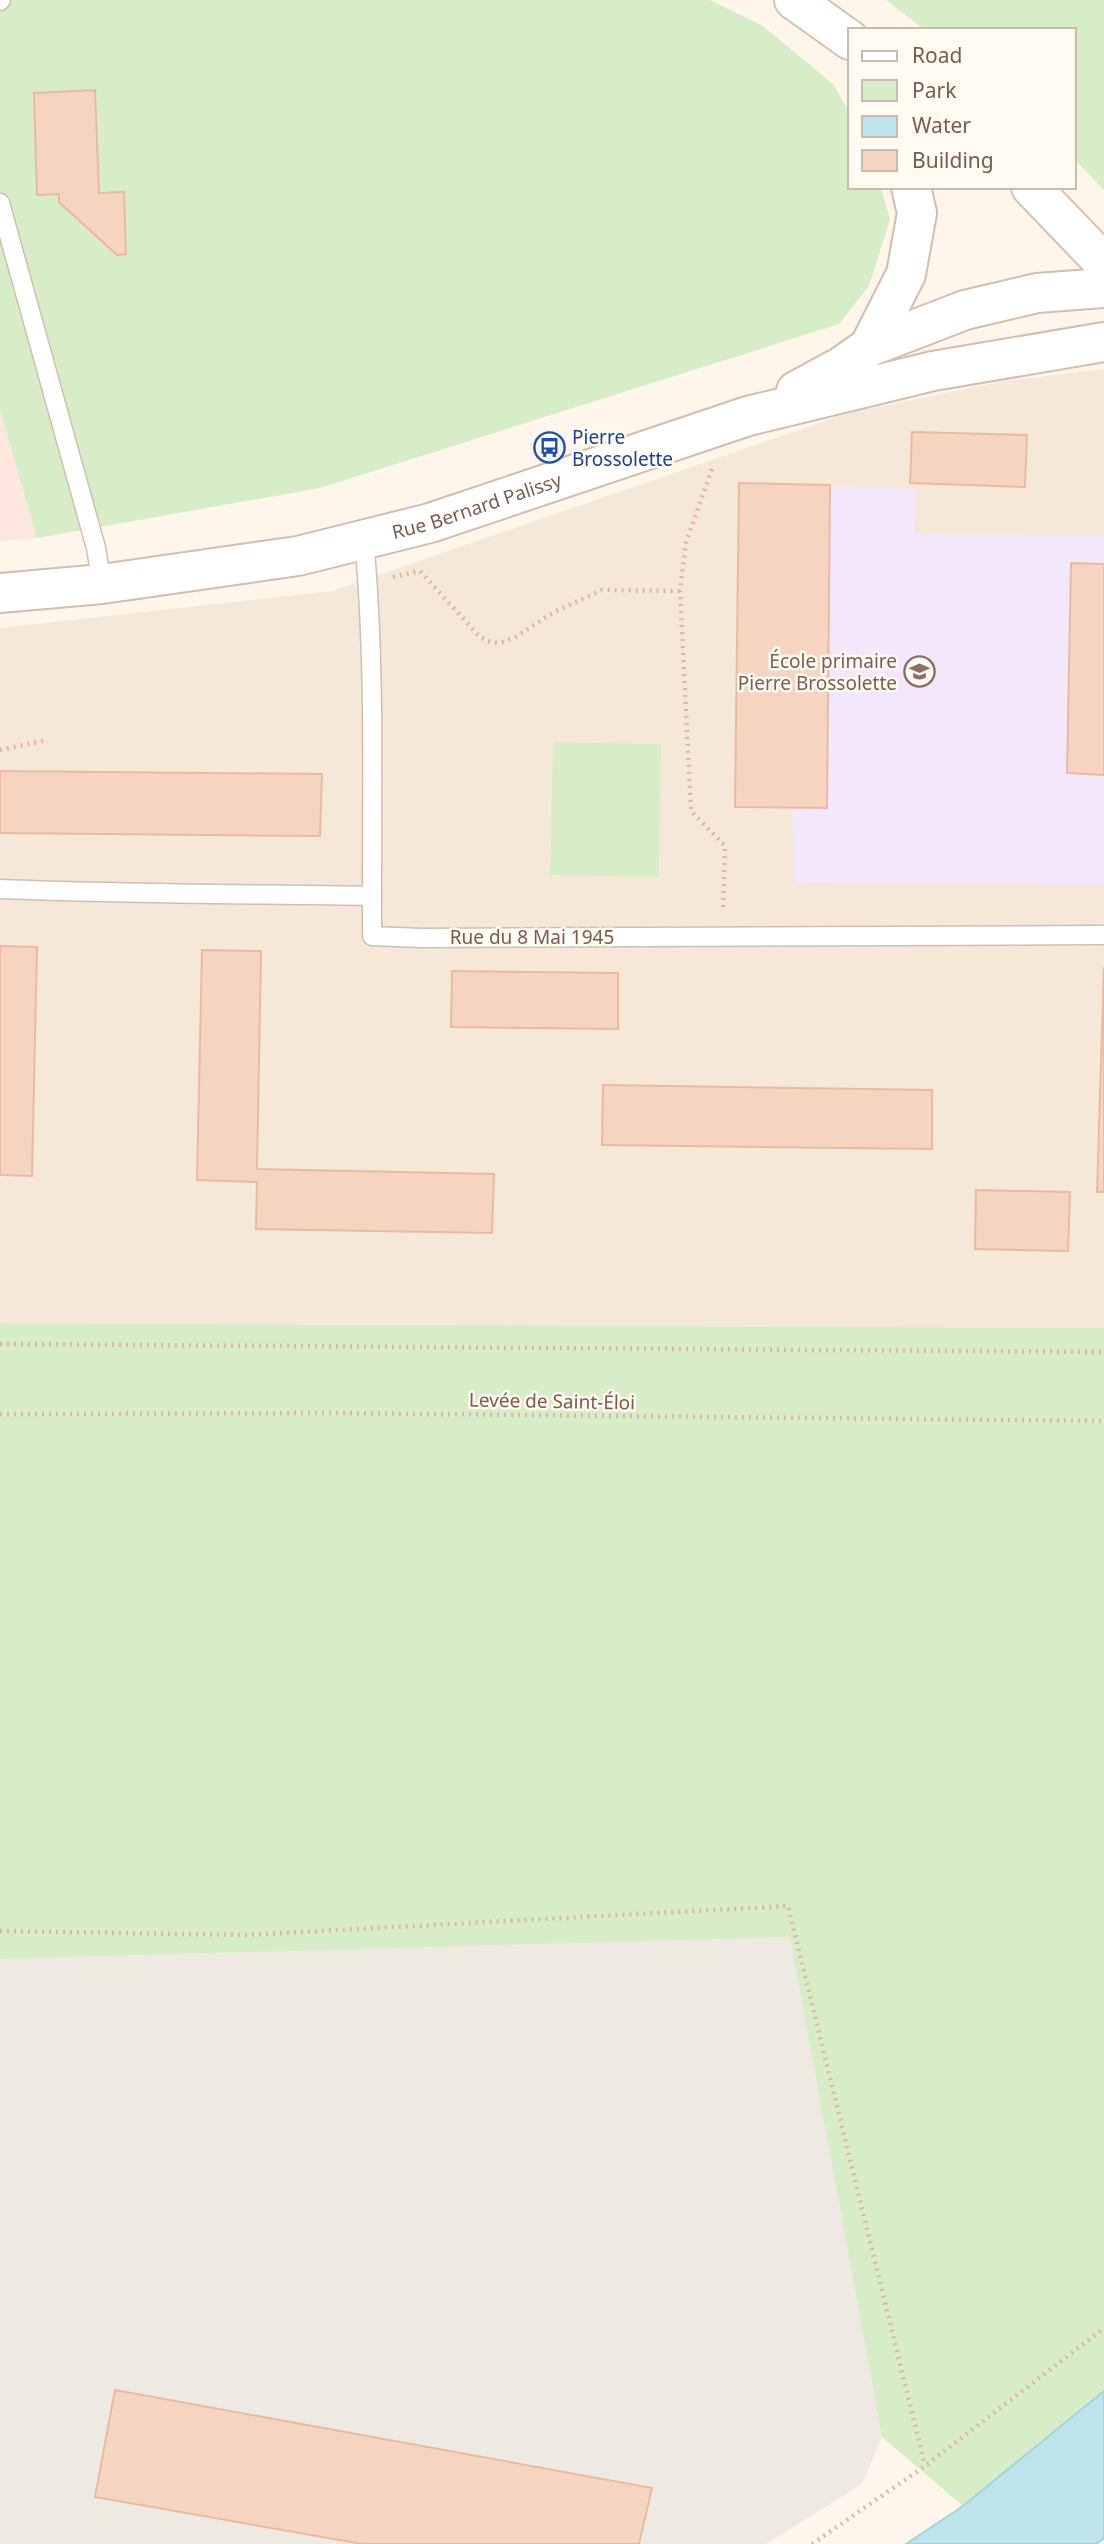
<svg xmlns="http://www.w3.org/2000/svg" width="1104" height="2544" viewBox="0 0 1104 2544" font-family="'Noto Sans',sans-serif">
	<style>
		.residential { fill: #f6e8d8 }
		.commercial { fill: #fee7de }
		.industrial { fill: #efe9e3 }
		.education { fill: #f3e7fb }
		.green { fill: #d7edc7 }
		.water { fill: #bde4ea; stroke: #a2d4dc; stroke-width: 2 }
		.building { fill: #f5d5c0; stroke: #e9baa0; stroke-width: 2 }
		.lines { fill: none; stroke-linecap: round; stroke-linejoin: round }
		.service-casing { stroke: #d2bdae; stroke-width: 21 }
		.tertiary-casing { stroke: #d2bdae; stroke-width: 42 }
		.secondary-casing { stroke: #d7c0ae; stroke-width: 42 }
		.path { stroke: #dbb8a2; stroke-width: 4.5; stroke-dasharray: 2 5; stroke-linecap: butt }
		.service { stroke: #fff; stroke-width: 18 }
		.tertiary { stroke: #fff; stroke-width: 38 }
		.secondary { stroke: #fff; stroke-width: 38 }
		.labels { text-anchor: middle; stroke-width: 5; stroke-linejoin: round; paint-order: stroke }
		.transit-label { font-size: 19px; fill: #164399; stroke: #fffaf2; text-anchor: start }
		.street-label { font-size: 19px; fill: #7b5b4b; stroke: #fffaf2 }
		.education-label { font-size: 19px; fill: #785e54; stroke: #fffaf2; text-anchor: end }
	</style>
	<rect width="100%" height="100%" fill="#fef6eb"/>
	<path class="residential" d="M1104,369V1328L0,1323V628L332,591L848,413L1005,381Z"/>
	<path class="commercial" d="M0,410L37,538L0,541Z"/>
	<path class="industrial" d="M790,1936L882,2437L862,2484L766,2544H0V1959Z"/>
	<path class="education" d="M739,483L916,489L915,534L1104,536V885L794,883L792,808L735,807Z"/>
	<g class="green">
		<path d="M0,0H710L763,26L834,85L850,114V187H881L890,220L869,286L839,324L320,488L37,538L0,410Z"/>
		<path d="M886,0H1104V190L1074,159V30H925Z"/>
		<path d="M553,742L661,744L659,877L550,875Z"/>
		<path d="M0,1323L1104,1328V2391L963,2506L882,2437L790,1937L0,1959Z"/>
	</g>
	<path class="water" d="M1104,2391V2538L1096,2544H906L963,2506Z"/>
	<g class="building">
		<path d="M95,90L99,193L124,192L126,254L117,255L59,202V194L37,195L34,93Z"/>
		<path d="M912,432L1027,435L1025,487L910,483Z"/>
		<path d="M739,483L830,485L827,808L735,807Z"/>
		<path d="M1071,563L1104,564V775L1067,773Z"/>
		<path d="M0,771L322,774L320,836L0,833Z"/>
		<path d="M0,946L37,947L32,1176L0,1175Z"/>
		<path d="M202,950L261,951L257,1169L494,1174L492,1233L256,1229L257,1182L197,1180Z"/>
		<path d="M1104,967V1192H1097Z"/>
		<path d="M452,971L618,973V1029L451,1027Z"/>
		<path d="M603,1085L932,1090V1149L602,1145Z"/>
		<path d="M976,1190L1070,1192L1068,1251L975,1249Z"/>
		<path d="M115,2390L652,2488L639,2544H362L95,2497Z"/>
	</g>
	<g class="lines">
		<defs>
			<g id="service">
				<path d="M0,1L1,0"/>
				<path d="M0,203L96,548L102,584"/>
				<path d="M364,539C375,658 372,778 372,896"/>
				<path d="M0,889C124,894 248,894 372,896V936L421,938L1104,935"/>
			</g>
			<g id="tertiary">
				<path d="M869,347L906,274L917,213L911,187"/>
				<path d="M796,391L842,366L869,347L965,310L1037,293L1104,288"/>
				<path id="s1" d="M0,593L102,584L298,556L430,523L748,416L933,371L1104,342"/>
			</g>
			<g id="secondary">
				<path d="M794,0L850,40"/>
				<path d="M1031,187L1104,263"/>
			</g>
		</defs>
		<use href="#service" class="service-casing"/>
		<use href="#tertiary" class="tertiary-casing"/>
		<use href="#secondary" class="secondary-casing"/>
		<g class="path">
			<path d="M712,469L686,542L680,591L691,811L725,846L723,910"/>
			<path d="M393,577L420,571L480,637L487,641L499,643L514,638L554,612L602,590L680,591"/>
			<path d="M0,750L47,740"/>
			<path d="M0,1344L1104,1352"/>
			<path d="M0,1414L332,1413L1104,1421"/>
			<path d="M0,1931L244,1935L788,1906L925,2466"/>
			<path d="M812,2544L925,2466L1104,2328"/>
		</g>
		<use href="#service" class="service"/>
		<use href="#tertiary" class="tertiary"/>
		<use href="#secondary" class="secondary"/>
	</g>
	<defs>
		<symbol id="bus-ring" viewBox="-11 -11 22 22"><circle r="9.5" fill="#fffaf2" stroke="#1a4fb4" stroke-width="1.5"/><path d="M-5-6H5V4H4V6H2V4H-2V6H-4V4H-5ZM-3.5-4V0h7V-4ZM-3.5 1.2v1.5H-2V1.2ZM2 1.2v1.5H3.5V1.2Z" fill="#1a4fb4"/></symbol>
		<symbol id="school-ring" viewBox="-11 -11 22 22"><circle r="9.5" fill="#fffaf2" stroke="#8d6e63" stroke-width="1.5"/><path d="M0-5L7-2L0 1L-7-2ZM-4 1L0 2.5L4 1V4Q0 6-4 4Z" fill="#8d6e63"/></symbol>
	</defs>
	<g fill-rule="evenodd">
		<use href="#bus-ring" x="532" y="430" width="35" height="35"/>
		<use href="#school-ring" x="902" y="654" width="35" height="35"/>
	</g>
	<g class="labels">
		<g class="transit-label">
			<text x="572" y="444">Pierre<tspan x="572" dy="22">Brossolette</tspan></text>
		</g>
		<g class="street-label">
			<text dy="7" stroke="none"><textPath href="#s1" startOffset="486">Rue Bernard Palissy</textPath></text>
			<text x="532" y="944">Rue du 8 Mai 1945</text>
			<text transform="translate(552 1401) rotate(1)" y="7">Levée de Saint-Éloi</text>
		</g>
		<g class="education-label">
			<text x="897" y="668">École primaire<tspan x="897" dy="22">Pierre Brossolette</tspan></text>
		</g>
	</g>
	<rect x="848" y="28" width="228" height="161" fill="#fffaf2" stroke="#cabaaf" stroke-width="2"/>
	<rect x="862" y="51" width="35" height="10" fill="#ffffff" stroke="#cabaaf" stroke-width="2"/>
	<text x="912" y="63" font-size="21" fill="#7b5b4b">Road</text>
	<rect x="862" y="80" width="35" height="21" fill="#d7edc7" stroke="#cabaaf" stroke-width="2"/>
	<text x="912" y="98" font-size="21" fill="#7b5b4b">Park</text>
	<rect x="862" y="116" width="35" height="21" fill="#bde4ea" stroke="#cabaaf" stroke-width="2"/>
	<text x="912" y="133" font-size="21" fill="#7b5b4b">Water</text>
	<rect x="862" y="150" width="35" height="21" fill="#f5d5c0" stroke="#cabaaf" stroke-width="2"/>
	<text x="912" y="168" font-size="21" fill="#7b5b4b">Building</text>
</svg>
